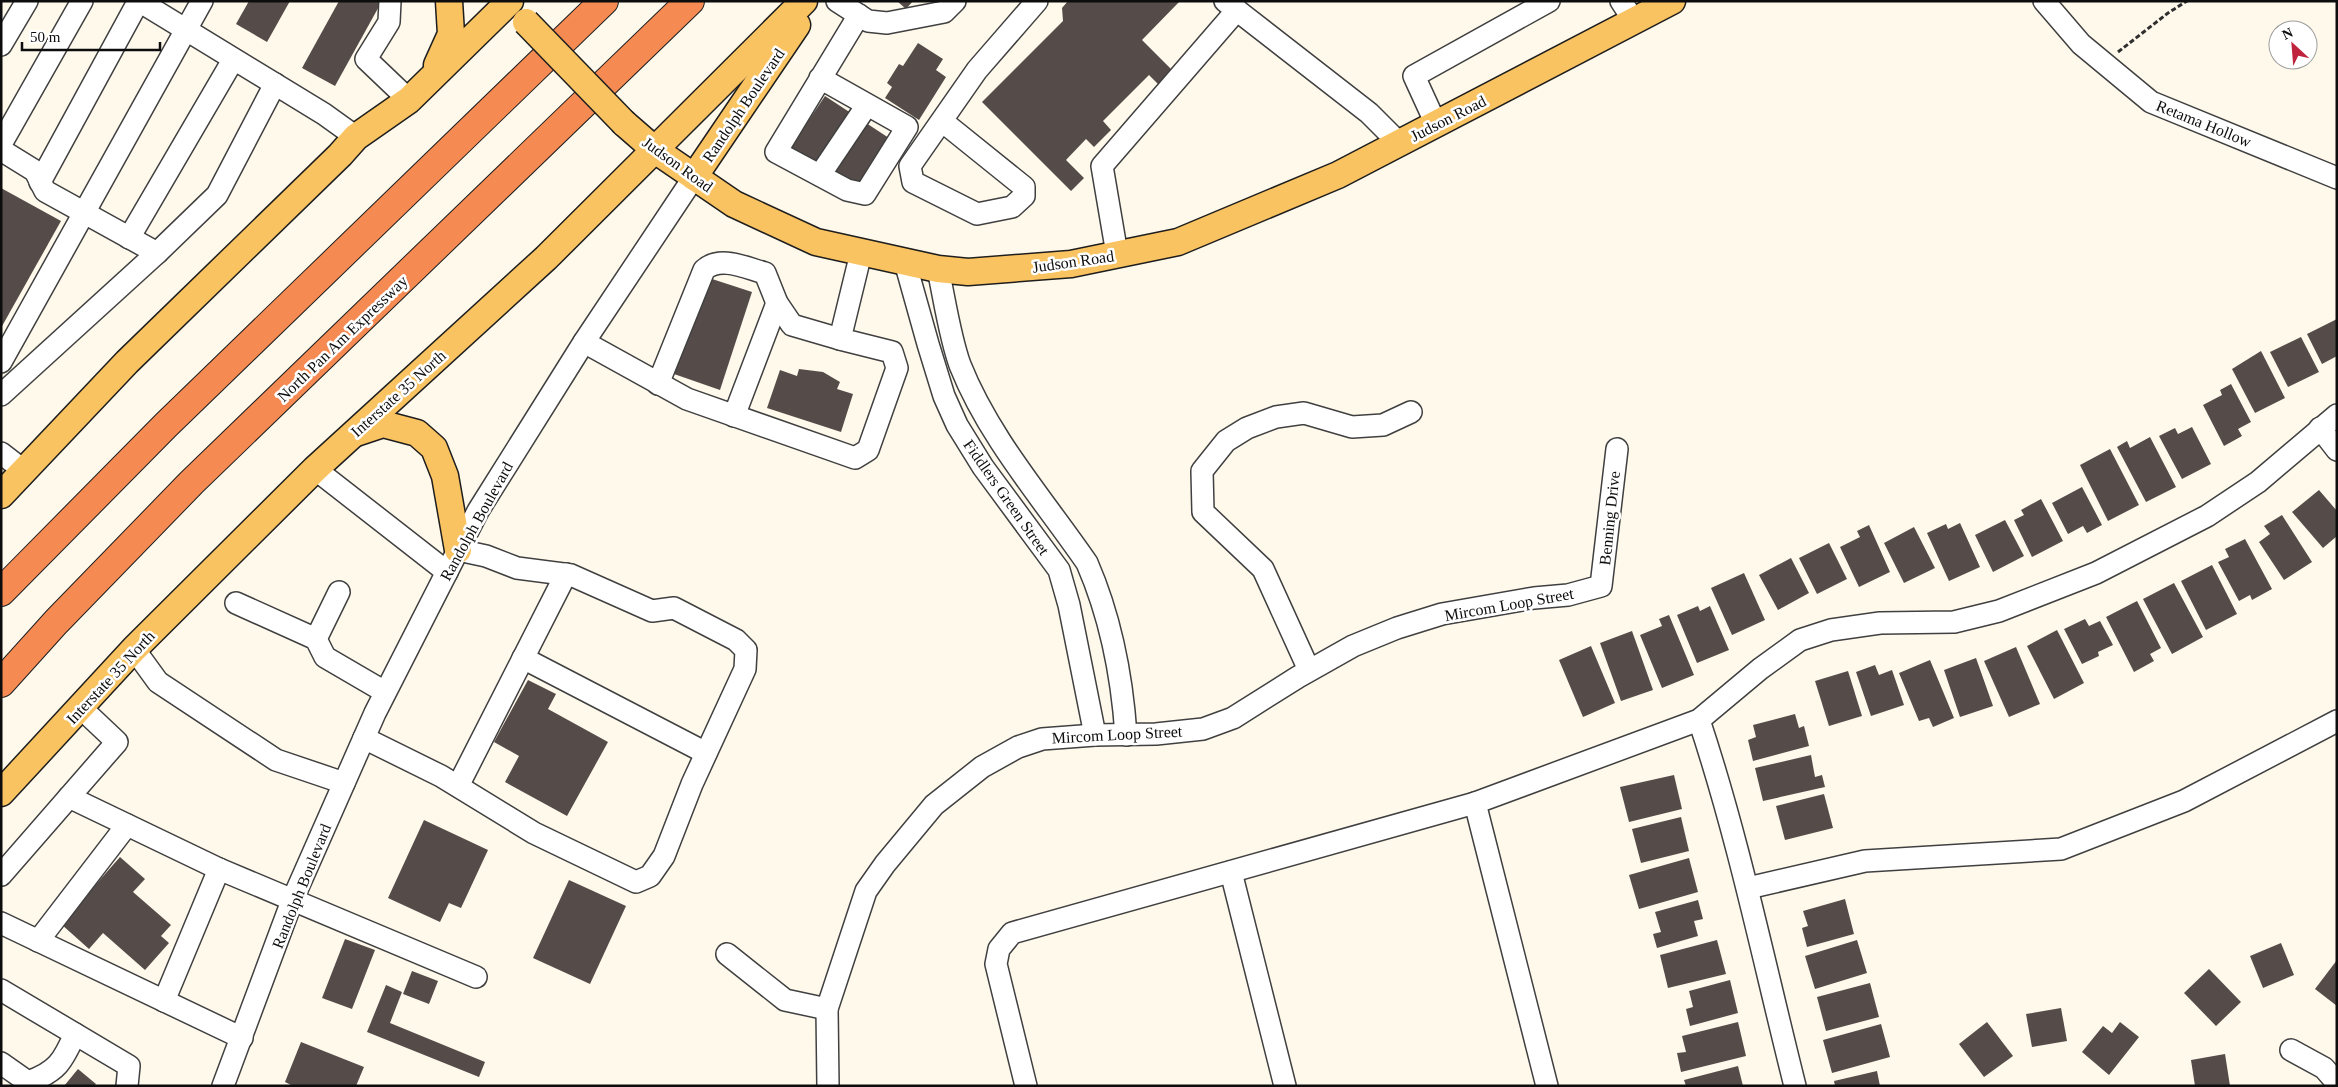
<svg xmlns="http://www.w3.org/2000/svg" width="2338" height="1087" viewBox="0 0 2338 1087" font-family="Georgia,serif">
	<style>
		.building { fill: #554c49 }
		.lines { fill: none; stroke-linecap: round; stroke-linejoin: round }
		.minor-casing { stroke: #404040; stroke-width: 24 }
		.major-casing { stroke: #1e1e1e; stroke-width: 29 }
		.highway-casing { stroke: #1e1e1e; stroke-width: 30 }
		.path { stroke: #2f2f2f; stroke-width: 3; stroke-dasharray: 5 2.5; stroke-linecap: butt }
		.minor { stroke: #fff; stroke-width: 21 }
		.major { stroke: #fac361; stroke-width: 26 }
		.highway { stroke: #f68a53; stroke-width: 28 }
		.major-bridge-casing { stroke: #1e1e1e; stroke-width: 29; stroke-linecap: butt }
		.major-bridge { stroke: #fac361; stroke-width: 26 }
		.labels { text-anchor: middle; stroke-width: 5; stroke-linejoin: round; paint-order: stroke }
		.street-label { font-size: 16px; fill: #0d0d0d; stroke: #fff }
	</style>
	<rect width="100%" height="100%" fill="#fff9ec"/>
	<g class="building">
		<path d="M249,1H290L267,42L236,24Z"/>
		<path d="M339,1H382L335,86L302,68Z"/>
		<path d="M897,1H913L906,9Z"/>
		<path d="M1068,1H1180L1142,40L1175,73L1161,87L1149,75L1103,121L1111,130L1094,147L1086,139L1066,160L1084,178L1071,191L982,102L1063,21L1062,8Z"/>
		<path d="M918,43L943,59L936,70L946,77L919,120L885,98L892,87L887,83L899,64L903,66Z"/>
		<path d="M825,96L892,140L857,193L790,148Z"/>
		<path d="M1,188L61,221L1,328Z"/>
		<path d="M706,277L752,292L720,390L674,374Z"/>
		<path d="M2337,319V356L2322,364L2307,334Z"/>
		<path d="M2301,337L2319,372L2288,387L2270,352Z"/>
		<path d="M2261,351L2285,398L2255,413L2232,369Z"/>
		<path d="M799,369L823,372L840,382L837,389L853,394L841,432L767,408L780,370L797,376Z"/>
		<path d="M2231,384L2251,422L2238,429L2242,436L2224,446L2203,405L2222,395L2220,390Z"/>
		<path d="M2192,427L2211,464L2182,479L2159,436L2175,428L2178,434Z"/>
		<path d="M2150,437L2176,487L2146,502L2117,447L2127,441L2130,448Z"/>
		<path d="M2110,449L2139,505L2108,521L2080,465Z"/>
		<path d="M2082,487L2102,525L2087,533L2083,526L2068,534L2052,503Z"/>
		<path d="M2319,490L2337,511V536L2323,548L2292,512Z"/>
		<path d="M2041,499L2063,541L2032,557L2014,520L2024,515L2021,510Z"/>
		<path d="M2282,515L2312,562L2284,580L2259,542L2270,534L2264,526Z"/>
		<path d="M2005,520L2024,556L1993,572L1975,535Z"/>
		<path d="M1960,523L1980,567L1949,581L1927,533L1946,524L1948,529Z"/>
		<path d="M1869,525L1890,572L1859,587L1840,547L1860,537L1857,531Z"/>
		<path d="M1914,527L1935,568L1904,583L1884,543Z"/>
		<path d="M2245,539L2272,589L2252,600L2250,595L2239,601L2218,562L2229,557L2225,549Z"/>
		<path d="M1829,543L1847,579L1817,594L1799,558Z"/>
		<path d="M1791,558L1809,593L1778,610L1759,575Z"/>
		<path d="M2212,565L2237,614L2206,630L2181,581Z"/>
		<path d="M1744,573L1765,620L1732,635L1711,588Z"/>
		<path d="M2174,583L2203,637L2172,654L2143,599Z"/>
		<path d="M2137,601L2161,648L2150,654L2154,661L2134,672L2106,617Z"/>
		<path d="M1698,606L1700,611L1710,606L1729,650L1697,663L1677,615Z"/>
		<path d="M1669,615L1694,675L1662,688L1640,635L1662,626L1659,619Z"/>
		<path d="M2085,619L2089,626L2100,621L2113,645L2098,652L2099,656L2082,664L2064,629Z"/>
		<path d="M2057,630L2084,683L2054,699L2027,646Z"/>
		<path d="M1632,631L1653,690L1621,701L1600,643Z"/>
		<path d="M1591,646L1615,703L1583,717L1559,660Z"/>
		<path d="M2016,647L2040,704L2009,717L1984,661Z"/>
		<path d="M1976,658L1993,706L1960,717L1944,670Z"/>
		<path d="M1930,660L1954,718L1933,727L1929,718L1919,721L1899,673Z"/>
		<path d="M1875,665L1879,675L1892,670L1904,705L1871,716L1856,672Z"/>
		<path d="M1848,671L1862,716L1829,726L1815,681Z"/>
		<path d="M528,680L556,694L548,709L608,742L567,816L505,782L519,756L494,742Z"/>
		<path d="M1795,714L1799,728L1804,726L1809,746L1753,761L1748,740L1756,737L1753,725Z"/>
		<path d="M1811,755L1815,777L1822,775L1825,787L1763,801L1755,768Z"/>
		<path d="M1674,775L1682,809L1629,822L1620,787Z"/>
		<path d="M1824,794L1833,828L1785,840L1776,806Z"/>
		<path d="M1681,817L1689,851L1641,863L1632,829Z"/>
		<path d="M424,820L488,850L461,908L449,903L440,922L388,898Z"/>
		<path d="M120,857L145,879L133,892L171,925L161,936L169,943L145,970L103,933L89,949L61,924Z"/>
		<path d="M1689,858L1698,892L1639,909L1629,875Z"/>
		<path d="M569,880L626,906L590,984L533,958Z"/>
		<path d="M1845,899L1854,934L1807,947L1802,928L1808,926L1803,911Z"/>
		<path d="M1698,900L1703,919L1694,921L1698,936L1657,948L1653,934L1661,932L1655,912Z"/>
		<path d="M345,939L375,950L352,1009L322,998Z"/>
		<path d="M1717,940L1726,974L1668,988L1660,955Z"/>
		<path d="M1857,940L1867,973L1815,989L1805,956Z"/>
		<path d="M2281,943L2294,975L2263,988L2250,956Z"/>
		<path d="M2337,960V1006L2315,989Z"/>
		<path d="M2209,969L2241,1002L2216,1026L2184,993Z"/>
		<path d="M412,971L438,981L429,1004L403,994Z"/>
		<path d="M1730,980L1738,1013L1690,1026L1686,1009L1693,1007L1689,991Z"/>
		<path d="M1870,983L1879,1017L1826,1031L1817,997Z"/>
		<path d="M386,985L402,992L390,1023L485,1062L479,1077L367,1032Z"/>
		<path d="M2061,1008L2067,1041L2032,1047L2026,1014Z"/>
		<path d="M1738,1022L1746,1056L1681,1072L1677,1053L1686,1052L1682,1036Z"/>
		<path d="M1987,1022L2013,1056L1984,1077L1959,1044Z"/>
		<path d="M2120,1022L2139,1037L2109,1075L2082,1052L2103,1026L2112,1033Z"/>
		<path d="M1881,1024L1890,1057L1832,1073L1823,1040Z"/>
		<path d="M301,1042L364,1067L356,1086H293L285,1082Z"/>
		<path d="M2225,1054L2230,1086H2195L2191,1060Z"/>
		<path d="M1738,1066L1743,1086H1686L1684,1080Z"/>
		<path d="M78,1069L96,1084L94,1086H64Z"/>
		<path d="M1877,1071L1880,1086H1835L1834,1081Z"/>
	</g>
	<g class="lines">
		<defs>
			<g id="minor">
				<path d="M139,1L324,114L356,137"/>
				<path d="M390,1L389,22L366,59L409,100"/>
				<path d="M837,1L868,21L887,23L944,12L955,1"/>
				<path d="M1225,1L1369,113L1399,143"/>
				<path d="M1621,1L1634,21"/>
				<path d="M2044,1L2081,44L2151,102L2337,178"/>
				<path d="M1,45L27,1"/>
				<path d="M820,78L907,127L865,194L847,190L776,152L859,15"/>
				<path d="M942,121L1024,187V196L1012,207L977,214L913,182L910,166L977,70L1037,1"/>
				<path d="M1436,124L1414,76L1549,1"/>
				<path d="M1,144L82,1"/>
				<path d="M1,150L35,171L45,191L157,253L217,195L275,84"/>
				<path d="M820,175L867,105"/>
				<path d="M40,182L138,2"/>
				<path d="M129,238L233,60"/>
				<path d="M1117,254L1102,166L1237,10"/>
				<path d="M905,262L928,344L944,396L957,425L983,467L1059,570L1069,605L1095,735"/>
				<path d="M938,269C944,297 950,338 960,365C989,438 1043,499 1087,563C1111,618 1122,676 1126,735"/>
				<path d="M584,342L687,399L855,458L868,450L897,368L892,352L840,339L861,253"/>
				<path d="M1,362L202,1"/>
				<path d="M658,384L704,270C720,255 746,268 765,273L777,303L792,325L840,339"/>
				<path d="M1,395L157,253"/>
				<path d="M734,416L777,303"/>
				<path d="M2320,428L2337,450"/>
				<path d="M1,453L23,470"/>
				<path d="M315,469L447,572"/>
				<path d="M236,603L316,639L325,657L385,692"/>
				<path d="M316,639L339,592"/>
				<path d="M134,649L158,682L276,760L344,783"/>
				<path d="M523,658L706,753"/>
				<path d="M1309,670L1263,569L1203,512L1202,471L1226,441L1247,428L1276,417L1304,413L1352,427L1383,425L1411,412"/>
				<path d="M1699,720C1739,840 1764,963 1795,1086"/>
				<path d="M364,738L441,776L534,833L636,882L650,876L664,856L692,784L745,669L746,650L736,640L674,608L652,611L571,575L517,568L486,556L458,550"/>
				<path d="M458,786L566,574"/>
				<path d="M69,797L219,869L476,977"/>
				<path d="M1475,803L1547,1086"/>
				<path d="M1231,872L1285,1086"/>
				<path d="M1,875L117,742L81,708"/>
				<path d="M1748,888L1865,861L2061,849L2184,801L2337,721"/>
				<path d="M1,923L242,1038"/>
				<path d="M38,941L127,825"/>
				<path d="M727,954L785,1000L827,1009"/>
				<path d="M1,990L129,1066L127,1086"/>
				<path d="M164,1001L219,869"/>
				<path d="M2291,1050L2324,1068L2337,1083"/>
				<path d="M1,1063L28,1082C57,1072 63,1061 75,1034"/>
				<path d="M223,1086L292,901L375,713L478,511L584,342L694,177"/>
				<path d="M828,1086L827,1009L866,891L885,864L934,805L982,767L1018,747L1042,739L1095,735L1156,734L1203,729L1233,718L1298,677L1353,646L1397,628L1442,614L1534,598L1568,595L1601,586L1617,449"/>
				<path d="M1026,1086L996,964L999,949L1012,933L1475,803L1699,720L1760,669L1800,640L1831,630L1880,623L1954,622L1999,611L2096,573L2207,516L2258,482L2337,415"/>
			</g>
			<g id="major">
				<path d="M437,65L451,34L449,1"/>
				<path d="M624,123L655,150L734,204L816,242L938,269L968,272L1071,264L1178,242L1338,175L1672,1"/>
				<path d="M694,177L797,25"/>
				<path d="M356,433L383,424L417,433L434,448L445,476L458,550"/>
				<path d="M1,495L127,362L340,155L356,137L409,100L510,1"/>
				<path d="M1,793L134,649L315,469L546,258L804,1"/>
			</g>
			<g id="highway">
				<path d="M1,592L166,425L604,1"/>
				<path d="M1,683L56,622L192,482L690,1"/>
			</g>
		</defs>
		<use href="#minor" class="minor-casing"/>
		<use href="#major" class="major-casing"/>
		<use href="#highway" class="highway-casing"/>
		<path class="path" d="M2118,52L2168,13L2187,1"/>
		<use href="#minor" class="minor"/>
		<use href="#major" class="major"/>
		<use href="#highway" class="highway"/>
		<defs>
			<path id="major-bridge" d="M526,22L624,123"/>
		</defs>
		<use href="#major-bridge" class="major-bridge-casing"/>
		<use href="#major-bridge" class="major-bridge"/>
	</g>
	<g class="labels">
		<g class="street-label">
			<text transform="translate(743 105) rotate(-56)" y="6">Randolph Boulevard</text>
			<text transform="translate(1448 118) rotate(-27)" y="6">Judson Road</text>
			<text transform="translate(2204 123) rotate(22)" y="6">Retama Hollow</text>
			<text transform="translate(678 164) rotate(36)" y="6">Judson Road</text>
			<text transform="translate(1073 261) rotate(-8)" y="6">Judson Road</text>
			<text transform="translate(342 338) rotate(-44)" y="6">North Pan Am Expressway</text>
			<text transform="translate(398 393) rotate(-42)" y="6">Interstate 35 North</text>
			<text transform="translate(1007 497) rotate(55)" y="6">Fiddlers Green Street</text>
			<text transform="translate(1609 518) rotate(-84)" y="6">Benning Drive</text>
			<text transform="translate(476 521) rotate(-61)" y="6">Randolph Boulevard</text>
			<text transform="translate(1509 604) rotate(-10)" y="6">Mircom Loop Street</text>
			<text transform="translate(110 677) rotate(-47)" y="6">Interstate 35 North</text>
			<text transform="translate(1117 734) rotate(-3)" y="6">Mircom Loop Street</text>
			<text transform="translate(301 886) rotate(-68)" y="6">Randolph Boulevard</text>
		</g>
	</g>
	<rect width="2338" height="1087" fill="none" stroke="#0d0d0d" stroke-width="5"/>
	<g transform="translate(2293 45) rotate(334)"><circle r="24" fill="#ffffff" stroke="#9e9e9e"/>
	<path d="M0-4L9 19L0 12L-9 19Z" fill="#bf233d"/>
	<text y="-8" font-size="14" font-weight="bold" text-anchor="middle" fill="#0d0d0d">N</text>
	</g>
	<path d="M22 42v8h138v-8" fill="none" stroke="#0d0d0d" stroke-width="2.5"/>
	<text x="30" y="42" font-size="15" fill="#0d0d0d" stroke="#ffffff" stroke-width="4" paint-order="stroke">50 m</text>
</svg>
